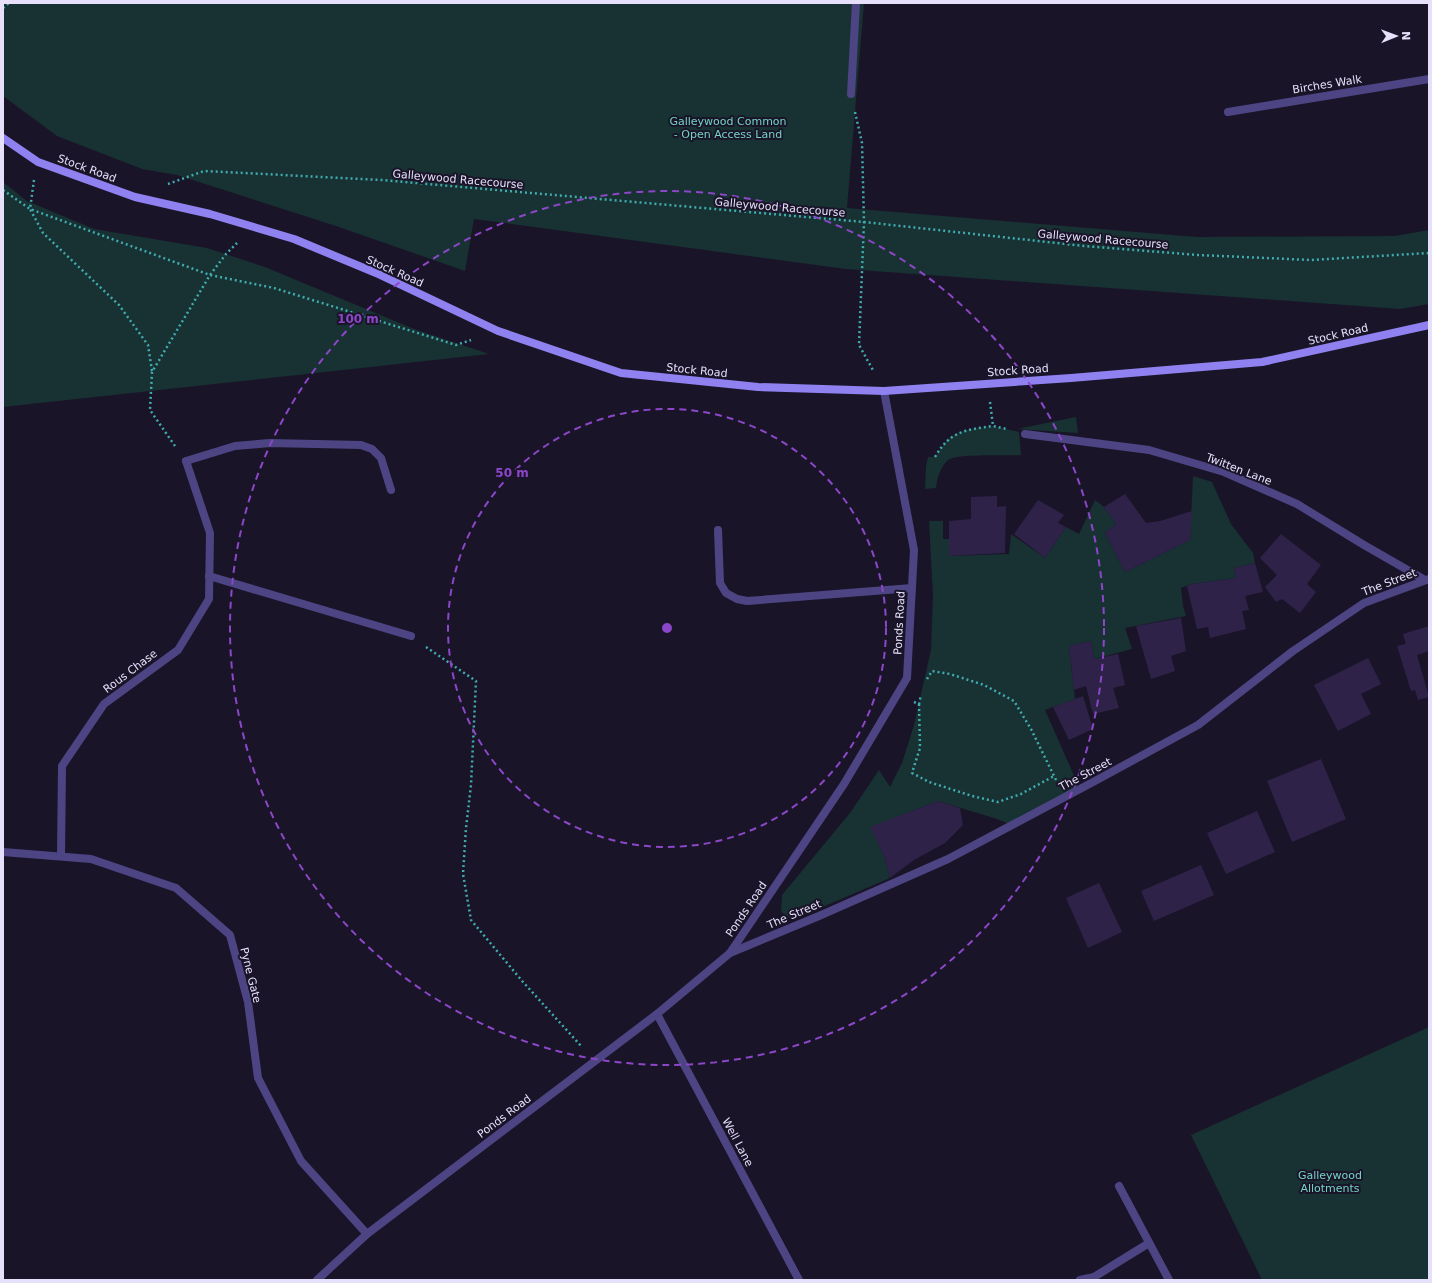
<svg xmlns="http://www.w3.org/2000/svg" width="1432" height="1283" viewBox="0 0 1432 1283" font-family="'DejaVu Sans',sans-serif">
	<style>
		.green { fill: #183132 }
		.building { fill: #2e2248 }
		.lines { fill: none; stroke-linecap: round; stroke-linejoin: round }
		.path { stroke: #40acb0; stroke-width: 2.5; stroke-dasharray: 2 3; stroke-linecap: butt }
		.service { stroke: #4d4583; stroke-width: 8 }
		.minor { stroke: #4d4583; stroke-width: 8 }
		.secondary { stroke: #8f82f0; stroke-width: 8 }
		.ring { fill: none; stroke: #8b47c8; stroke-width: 2; stroke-dasharray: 7 5 }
		.labels { text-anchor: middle; stroke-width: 4; stroke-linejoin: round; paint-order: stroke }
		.street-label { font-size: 11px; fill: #e6e0fb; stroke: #1a1429 }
		.park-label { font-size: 11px; fill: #73d4c5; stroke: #1a1429 }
		.centre { fill: #8b47c8; stroke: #1a1429; stroke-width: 2 }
		.ring-label { font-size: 12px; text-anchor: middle; font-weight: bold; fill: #8b47c8; stroke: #1a1429; stroke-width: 4; stroke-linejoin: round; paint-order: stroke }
	</style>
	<rect width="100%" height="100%" fill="#1a1429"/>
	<g class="green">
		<path d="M3,3H864L847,208L1197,237L1395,236L1429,230V304L1400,309L846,269L474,219L465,271L336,226L177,175L142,169L57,136L3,96Z"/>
		<path d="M3,182L27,201L94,229L207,248L265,267L414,329L489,354L3,407Z"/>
		<path d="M1076,417L1078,433L1017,429Z"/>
		<path d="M993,426L1019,432L1021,455C1007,456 957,453 948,460C940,467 937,479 936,488L925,489L926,466L928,457H935C939,451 943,444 948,439C959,429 979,428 993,426Z"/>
		<path d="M1193,476L1212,482L1231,524L1253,553L1255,563L1234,568L1236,578L1192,584L1181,588L1183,606L1186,616L1125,628L1132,649L1094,659L1091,641L1069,646L1075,699L1045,710L1080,789L1009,824L997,819L938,801L871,827L884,856L890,878L804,915L790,918L781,912L782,895L850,813L879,770L890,787L902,763L914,725L931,650L933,595L929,521H943V539H949V556L1009,554L1011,534L1045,558L1066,527L1079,534L1095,500L1104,507L1116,524L1105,533L1125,572L1190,540Z"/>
		<path d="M1429,1027V1280H1262L1191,1135Z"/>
	</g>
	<g class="building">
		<path d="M1125,494L1146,523L1160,521L1192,511L1190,540L1125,572L1105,533L1116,524L1104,507Z"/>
		<path d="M997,496V507L1006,506L1005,553L949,556V521L971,519V497Z"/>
		<path d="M1038,500L1064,515L1058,523L1066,527L1045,558L1014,534Z"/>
		<path d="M1281,534L1321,565L1307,584L1316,592L1300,613L1282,599L1276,602L1265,587L1277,575L1260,558Z"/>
		<path d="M1255,563L1263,592L1245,596L1249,610L1242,611L1246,629L1210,638L1208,627L1197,629L1187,586L1192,584L1236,578L1234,568Z"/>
		<path d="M1181,618L1186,651L1171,656L1175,671L1151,679L1136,626Z"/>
		<path d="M1429,626V651L1417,655L1429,697L1418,700L1415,690L1411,691L1397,646L1406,644L1403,634Z"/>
		<path d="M1091,641L1094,659L1118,654L1125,685L1113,688L1119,708L1093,714L1086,686L1074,690L1069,646Z"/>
		<path d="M1368,658L1381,684L1361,694L1371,714L1338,731L1314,685Z"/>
		<path d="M1083,696L1093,729L1069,740L1053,707Z"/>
		<path d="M1321,759L1346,819L1292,842L1267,781Z"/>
		<path d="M938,801L960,808L963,825L945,843L914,860L890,878L884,856L870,827Z"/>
		<path d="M1257,811L1275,852L1226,874L1207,833Z"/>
		<path d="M1201,865L1214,895L1154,921L1141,891Z"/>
		<path d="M1099,883L1122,932L1088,948L1066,898Z"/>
	</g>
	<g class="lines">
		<g class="path">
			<path d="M3,8L9,3"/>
			<path d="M855,112L862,143L864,222L859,345L874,372"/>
			<path d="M34,180L30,209L43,233L119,305L148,345L152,371"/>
			<path d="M168,184L204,171L382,180L864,222L1084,246L1198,255L1311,260L1429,253"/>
			<path d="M3,190L30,209L210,275L274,288L456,345L471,340"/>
			<path d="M990,402L993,426L1007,429"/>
			<path d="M175,446L150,410L152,372L210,275L226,254L237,243"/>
			<path d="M935,457C950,431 965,430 993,426"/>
			<path d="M426,647L476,681L471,785L466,828L463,874L471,920L523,982L582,1047"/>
			<path d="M927,679L932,671L950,674L984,685L1014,701L1031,729L1056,780"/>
			<path d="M914,702L919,704L921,695"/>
			<path d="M919,704L920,748L912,773L929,782L972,796L998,802L1021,794L1054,776"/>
		</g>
		<g class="service">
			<path d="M851,94L856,3"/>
			<path d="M186,461L235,446L270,443L361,445L372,449L381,458L391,490"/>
			<path d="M718,530L720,583L726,593L737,599L747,601L912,588"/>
		</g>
		<g class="minor">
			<path d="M1228,112L1429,79"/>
			<path d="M1025,434L1149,450L1224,472L1297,504L1364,545L1425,580"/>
			<path d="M209,576L411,636"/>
			<path d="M3,852L91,859L176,888L230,935L248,1002L258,1078L301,1161L367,1234"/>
			<path d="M61,856L62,766L104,704L178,650L209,599L210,533L186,461"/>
			<path d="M730,953L819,916L948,859L1095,781L1198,725L1293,651L1364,603L1429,579"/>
			<path d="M657,1014L799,1280"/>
			<path d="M1119,1186L1169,1280"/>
			<path d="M317,1280L367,1234L657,1014L730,953L844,784L907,678L914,550L884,391"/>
			<path d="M1080,1280L1094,1277L1149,1243"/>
		</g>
		<path class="secondary" d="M3,138L38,162L135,197L210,214L294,239L376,273L498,331L621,373L758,387L884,391L1071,378L1262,362L1429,325"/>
	</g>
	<g class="ring">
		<circle cx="667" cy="628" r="219"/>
		<circle cx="667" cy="628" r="437"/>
	</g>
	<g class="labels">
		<g class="street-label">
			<text transform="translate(1327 84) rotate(-9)" y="4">Birches Walk</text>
			<text transform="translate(87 168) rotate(20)" y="4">Stock Road</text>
			<text transform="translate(458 179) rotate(5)" y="4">Galleywood Racecourse</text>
			<text transform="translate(780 207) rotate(5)" y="4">Galleywood Racecourse</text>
			<text transform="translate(1103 239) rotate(5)" y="4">Galleywood Racecourse</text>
			<text transform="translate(395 271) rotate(24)" y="4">Stock Road</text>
			<text transform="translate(1338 334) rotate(-13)" y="4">Stock Road</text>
			<text transform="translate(697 370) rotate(6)" y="4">Stock Road</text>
			<text transform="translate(1018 370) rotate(-4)" y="4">Stock Road</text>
			<text transform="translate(1239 469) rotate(21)" y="4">Twitten Lane</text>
			<text transform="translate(1389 582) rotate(-21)" y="4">The Street</text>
			<text transform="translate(899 623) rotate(-87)" y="4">Ponds Road</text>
			<text transform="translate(130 671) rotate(-37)" y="4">Rous Chase</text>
			<text transform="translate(1085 774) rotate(-28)" y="4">The Street</text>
			<text transform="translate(746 909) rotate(-56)" y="4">Ponds Road</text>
			<text transform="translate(794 914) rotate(-23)" y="4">The Street</text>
			<text transform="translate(251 975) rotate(76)" y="4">Pyne Gate</text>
			<text transform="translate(504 1116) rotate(-37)" y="4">Ponds Road</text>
			<text transform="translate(738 1142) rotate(62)" y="4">Well Lane</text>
		</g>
		<g class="park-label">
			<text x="728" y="125">Galleywood Common<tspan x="728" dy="13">- Open Access Land</tspan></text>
			<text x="1330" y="1179">Galleywood<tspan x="1330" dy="13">Allotments</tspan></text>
		</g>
	</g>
	<circle cx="667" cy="628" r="6" class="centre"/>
	<g class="ring-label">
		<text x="358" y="323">100 m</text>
		<text x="512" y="477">50 m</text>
	</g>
	<rect width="1432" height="1283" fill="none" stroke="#e6e0fb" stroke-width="8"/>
	<g transform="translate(1396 36) rotate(89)" stroke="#1a1429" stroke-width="3" paint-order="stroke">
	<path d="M0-3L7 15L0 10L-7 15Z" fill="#e6e0fb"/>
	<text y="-6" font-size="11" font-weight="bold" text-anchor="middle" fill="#e6e0fb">N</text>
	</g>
</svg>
